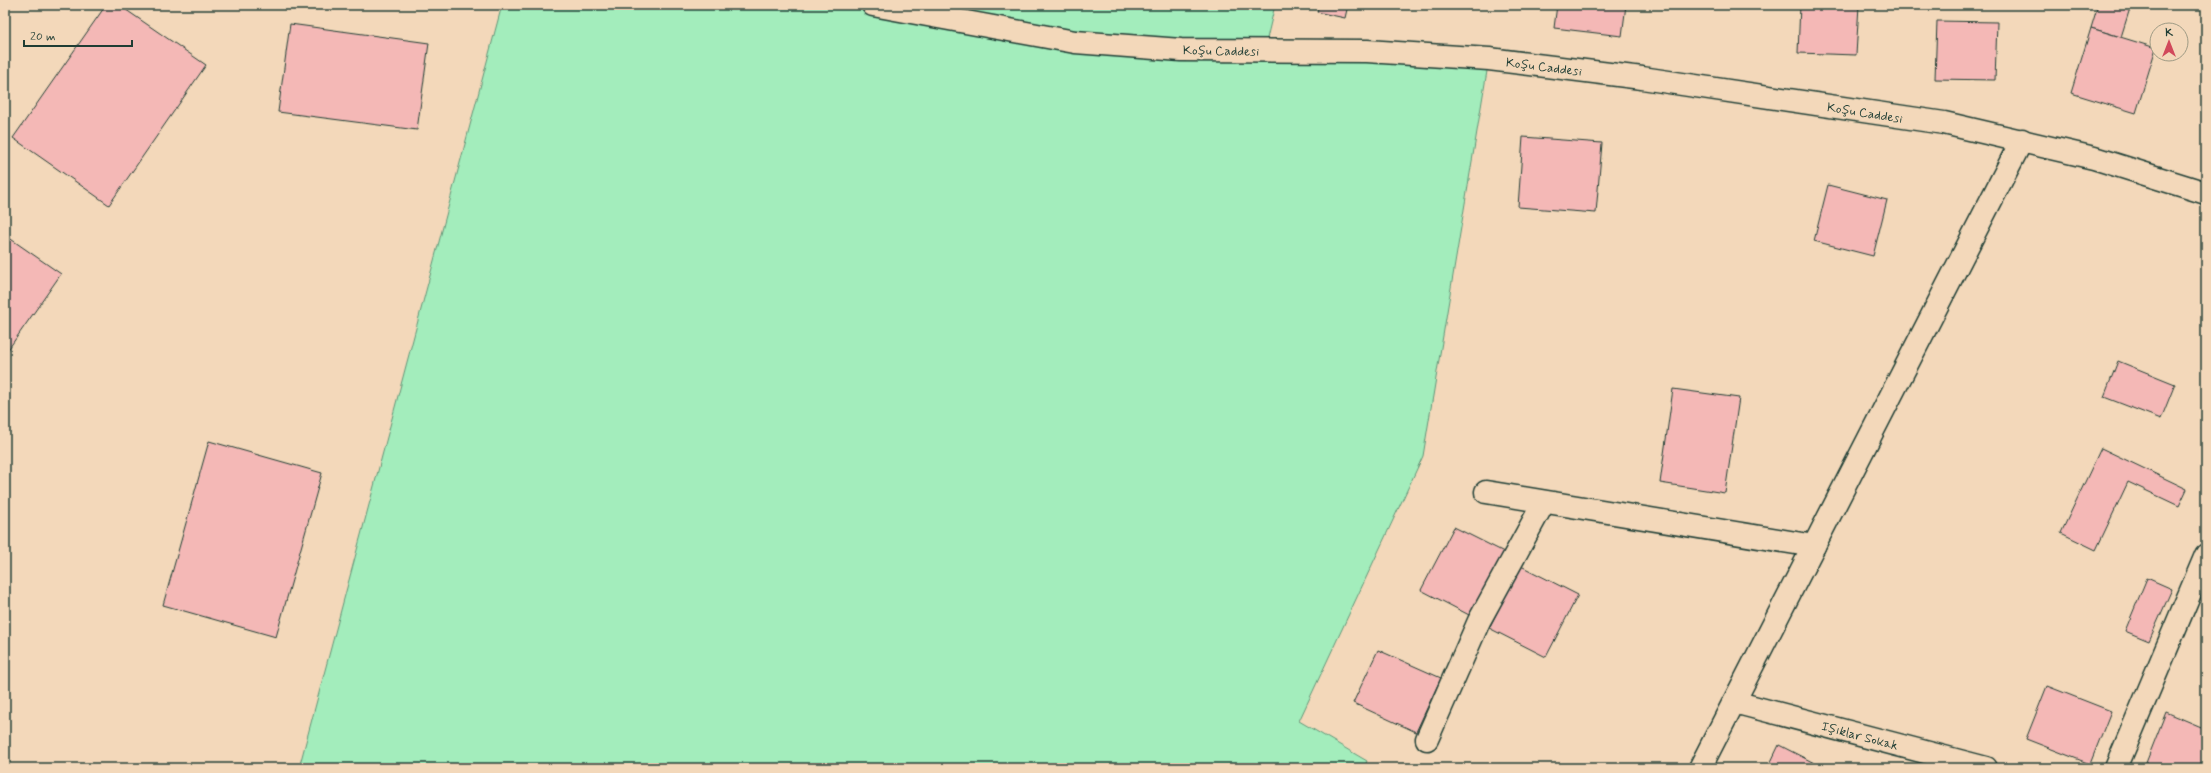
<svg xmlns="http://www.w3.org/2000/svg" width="2211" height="773" viewBox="0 0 2211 773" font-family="Mynerve,sans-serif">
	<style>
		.green { fill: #a3edbc; stroke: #619578 }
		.building { fill: #f4b8b6; stroke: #1f3d34 }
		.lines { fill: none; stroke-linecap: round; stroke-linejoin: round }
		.minor-casing { stroke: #1f3d34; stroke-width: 25 }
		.minor { stroke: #f3d8ba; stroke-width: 22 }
		.labels { text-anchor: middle; stroke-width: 4; stroke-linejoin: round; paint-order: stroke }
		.street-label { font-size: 13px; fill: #1f3d34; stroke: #f3d8ba }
	</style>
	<rect width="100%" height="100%" fill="#f3d8ba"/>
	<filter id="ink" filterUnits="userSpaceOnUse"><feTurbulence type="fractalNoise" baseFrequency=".025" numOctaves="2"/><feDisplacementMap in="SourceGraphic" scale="8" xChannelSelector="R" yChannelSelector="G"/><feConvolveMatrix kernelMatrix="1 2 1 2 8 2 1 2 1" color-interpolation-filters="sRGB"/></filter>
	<g filter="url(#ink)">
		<path class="green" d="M502,5H1275L1264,51L1489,59L1423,456L1299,721L1367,761L1364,768H299Z"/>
		<g class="building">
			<path d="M106,5H119L206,65L109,205L13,138Z"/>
			<path d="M1319,5H1348L1345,18L1317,12Z"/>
			<path d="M1557,5H1626L1622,36L1554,28Z"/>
			<path d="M1800,5H1859L1856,55L1798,53Z"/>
			<path d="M2098,5H2131L2121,37L2091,28Z"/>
			<path d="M1937,21L1997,22L1995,80L1935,79Z"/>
			<path d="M290,24L429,43L417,130L278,112Z"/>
			<path d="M2091,28L2156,48L2136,113L2071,93Z"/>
			<path d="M1523,137L1602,143L1596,213L1518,207Z"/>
			<path d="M1828,185L1887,200L1873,256L1814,241Z"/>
			<path d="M5,235L61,274L5,354Z"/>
			<path d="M2118,361L2175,384L2161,419L2104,397Z"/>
			<path d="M1673,389L1739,398L1725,493L1660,483Z"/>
			<path d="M2206,420V431L2202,429Z"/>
			<path d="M209,441L322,473L276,637L163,605Z"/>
			<path d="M2101,448L2187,489L2179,506L2128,482L2096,550L2061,533Z"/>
			<path d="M1454,527L1504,552L1471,616L1421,590Z"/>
			<path d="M1521,566L1578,595L1546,657L1489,628Z"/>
			<path d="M2147,578L2172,589L2149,641L2125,631Z"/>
			<path d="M1378,650L1441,678L1416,732L1353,703Z"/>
			<path d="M2047,686L2111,711L2090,764L2026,739Z"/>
			<path d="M2166,712L2206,729V759L2203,768H2144Z"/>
			<path d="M1779,745L1824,768H1768Z"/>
		</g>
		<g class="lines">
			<defs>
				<g id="minor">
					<path d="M873,5L1075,42L1181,50L1367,51L1489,59L1642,78L1944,123L2094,158L2206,193"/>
					<path d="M1486,492L1814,546"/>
					<path d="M1734,702L1986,768"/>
					<path d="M1427,739L1479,621L1544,502"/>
					<path d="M1700,768L2022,140"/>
					<path d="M2116,768L2206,555"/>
				</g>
			</defs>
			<use href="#minor" class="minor-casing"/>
			<use href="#minor" class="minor"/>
		</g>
	</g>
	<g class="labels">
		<g class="street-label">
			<text transform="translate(1221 50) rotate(1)" y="5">Koşu Caddesi</text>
			<text transform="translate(1544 66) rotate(7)" y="5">Koşu Caddesi</text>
			<text transform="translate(1865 112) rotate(9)" y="5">Koşu Caddesi</text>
			<text transform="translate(1860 735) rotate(15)" y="5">Işıklar Sokak</text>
		</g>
	</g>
	<rect width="2211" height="773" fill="none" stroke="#f3d8ba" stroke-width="20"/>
	<rect x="10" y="10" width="2191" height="753" fill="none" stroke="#1f3d34" stroke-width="1.5" filter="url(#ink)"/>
	<g transform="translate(2169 42)"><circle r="19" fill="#f3d8ba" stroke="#9e9a84"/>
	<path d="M0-3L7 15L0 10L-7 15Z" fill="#d1495b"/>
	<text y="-6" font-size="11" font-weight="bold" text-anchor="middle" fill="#1f3d34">K</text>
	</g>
	<path d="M24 40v6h108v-6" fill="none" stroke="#1f3d34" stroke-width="2"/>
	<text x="30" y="40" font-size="12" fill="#1f3d34" stroke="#f3d8ba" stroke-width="3" paint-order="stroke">20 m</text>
</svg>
